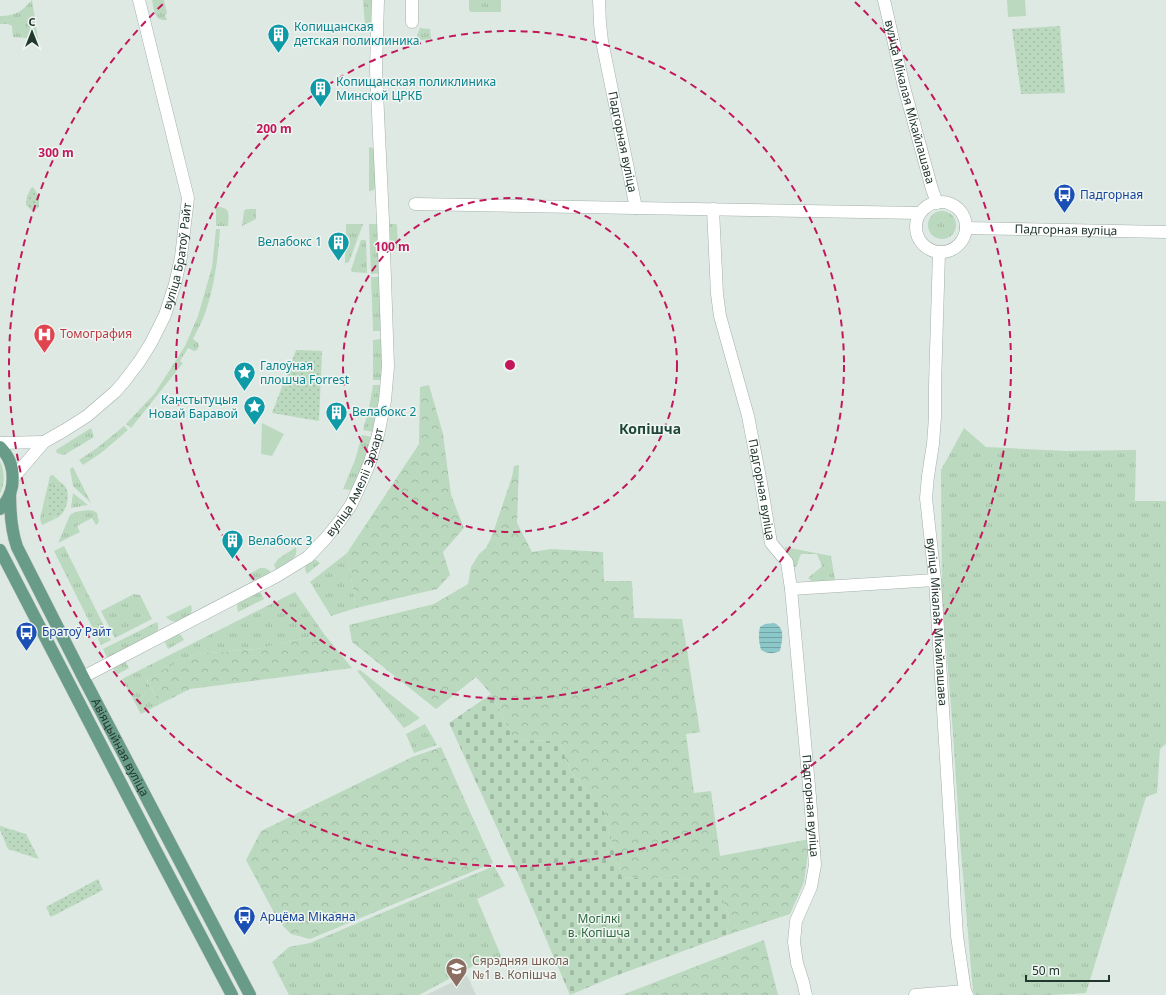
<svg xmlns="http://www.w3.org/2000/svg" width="1166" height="995" viewBox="0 0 1166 995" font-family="'Noto Sans',sans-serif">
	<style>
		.built { fill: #ced9d3 }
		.grass { fill: url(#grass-tufts) }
		.forest { fill: url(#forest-crowns) }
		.cemetery { fill: url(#cemetery-stones) }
		.park { fill: url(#park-dots) }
		.garden { fill: #bad9bf }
		.water { fill: url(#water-rules) }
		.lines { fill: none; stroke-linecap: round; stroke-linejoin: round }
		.minor-casing { stroke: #a3b0aa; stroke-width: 13 }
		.major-casing { stroke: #bdc3c1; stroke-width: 13 }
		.minor { stroke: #fff; stroke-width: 12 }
		.major { stroke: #689b88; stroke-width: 12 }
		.ring { fill: none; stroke: #c2185b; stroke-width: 2; stroke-dasharray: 7 5 }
		.labels { text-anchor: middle; stroke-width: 3; stroke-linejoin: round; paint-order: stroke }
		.culture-label { font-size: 12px; fill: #0d838f; stroke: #eff6f2; text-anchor: start }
		.street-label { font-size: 12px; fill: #22382f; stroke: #eff6f2 }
		.transit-label { font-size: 12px; fill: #164399; stroke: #eff6f2; text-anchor: start }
		.health-label { font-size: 12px; fill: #be3a42; stroke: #eff6f2; text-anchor: start }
		.park-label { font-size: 12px; fill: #306b40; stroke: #eff6f2 }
		.education-label { font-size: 12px; fill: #785e54; stroke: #eff6f2; text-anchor: start }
		.quarter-label { font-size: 14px; font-weight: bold; fill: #20483a; stroke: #eff6f2 }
		.centre { fill: #c2185b; stroke: #eff6f2; stroke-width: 2 }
		.ring-label { font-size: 12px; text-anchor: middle; font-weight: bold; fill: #c2185b; stroke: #eff6f2; stroke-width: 3; stroke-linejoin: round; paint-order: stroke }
	</style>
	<defs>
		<pattern id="grass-tufts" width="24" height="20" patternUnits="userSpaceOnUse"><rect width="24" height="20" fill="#bad9bf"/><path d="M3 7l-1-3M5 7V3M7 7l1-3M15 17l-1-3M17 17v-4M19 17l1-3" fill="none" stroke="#a0bba4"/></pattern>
		<pattern id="forest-crowns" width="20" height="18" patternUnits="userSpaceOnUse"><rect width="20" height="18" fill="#bad9bf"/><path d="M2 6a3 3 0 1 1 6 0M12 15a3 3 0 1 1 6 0" fill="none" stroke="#a0bba4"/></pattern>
		<pattern id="cemetery-stones" width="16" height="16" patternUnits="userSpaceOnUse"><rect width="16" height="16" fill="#bad9bf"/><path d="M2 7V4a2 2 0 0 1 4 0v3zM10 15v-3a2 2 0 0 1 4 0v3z" fill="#a0bba4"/></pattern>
		<pattern id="park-dots" width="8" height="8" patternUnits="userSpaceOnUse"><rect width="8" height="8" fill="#bad9bf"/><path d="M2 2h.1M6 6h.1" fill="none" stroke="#a0bba4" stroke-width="1.8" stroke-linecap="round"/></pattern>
		<pattern id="water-rules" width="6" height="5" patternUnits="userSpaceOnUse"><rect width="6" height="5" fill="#8cc7ca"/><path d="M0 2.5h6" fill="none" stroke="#72a3a4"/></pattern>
	</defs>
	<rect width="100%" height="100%" fill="#dfe9e4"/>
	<path class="built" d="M467,975L476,995H426Z"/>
	<g class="grass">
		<path d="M32,0L38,39L13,37L12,26L8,24H0V16C16,16 22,11 32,0Z"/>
		<path d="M152,0H164L167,13L165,16L167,19L166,20C154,21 154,9 152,0Z"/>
		<path d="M363,0H372V25L365,26Z"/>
		<path d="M469,0H501V12H471L469,10Z"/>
		<path d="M420,28L430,29L431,39L421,40L417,37V35Z"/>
		<path d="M369,147L373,148L376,151V187C374,190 373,191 369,191Z"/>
		<path d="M216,207C231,207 229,214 228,226H216Z"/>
		<path d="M246,209H256V219L242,226L244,211Z"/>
		<circle cx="942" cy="225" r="14"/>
		<path d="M346,224H363L349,262L346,263H345Z"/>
		<path d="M369,224H378L380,273L371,274Z"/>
		<path d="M388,224H396L397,225L398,248L389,249Z"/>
		<path d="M216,229H220C218,260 214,290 203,319C200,326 196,332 193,339L198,343L199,346L197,350L194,351L188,348L180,361L183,363L131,428L126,424L155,393L185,346L198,316L212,267Z"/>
		<path d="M361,240H365L366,241L367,273L352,272L351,270Z"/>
		<path d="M371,277H380L382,331H373Z"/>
		<path d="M381,339L382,340L383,380H373V340Z"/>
		<path d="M373,385H382L373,432L363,430L369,408Z"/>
		<path d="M124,426L128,430L101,453L83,465L79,460L97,448Z"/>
		<path d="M91,428L94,437L64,455L57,453L56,450Z"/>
		<path d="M964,428L986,447L1066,451L1136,450L1135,501H1166V744L1160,749L1157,793L1146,797L1086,993L1050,995H975L973,991L961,853L951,706L942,597L941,470Z"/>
		<path d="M362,435L372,437L364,463L354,488L351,490L343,489L355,460Z"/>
		<path d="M0,461C5,472 5,483 0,494Z"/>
		<path d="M73,467L91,503L73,486L70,469Z"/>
		<path d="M53,475L60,482C47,484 49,495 47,506L53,517L57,518L42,525L40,519L50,476Z"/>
		<path d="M73,493L88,505L71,508Z"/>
		<path d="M88,510L94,511L97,513L99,522L96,525L92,518L77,526L80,532L58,543L70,515L75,512Z"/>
		<path d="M64,546L111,640L101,645L54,551Z"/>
		<path d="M296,547C299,560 285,565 276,570L274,565L278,559Z"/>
		<path d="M785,547L831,556L835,580L813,582L808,578L820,568L822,566L817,554H801L796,567H793L785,551Z"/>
		<path d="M347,553L356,608L331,616L310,582Z"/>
		<path d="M312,560H316L320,563L307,574L305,569L306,564Z"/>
		<path d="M260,568H265L269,570L271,573L256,581L251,580L248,575Z"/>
		<path d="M257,592L261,593L264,599L238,612L237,606L238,603Z"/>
		<path d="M295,592L324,634L257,649L196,654L146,679L160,704L141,714L122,679Z"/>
		<path d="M134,594L140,595L152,619L115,638L101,611Z"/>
		<path d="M191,605C195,617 181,623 171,621L166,617Z"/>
		<path d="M157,622L158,625V630L154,634L107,658L103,649Z"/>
		<path d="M178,634L181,635L184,640L168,649L165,642Z"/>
		<path d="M125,661L129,668L116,675L113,667Z"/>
		<path d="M360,670L420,718L404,728L357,671Z"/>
		<path d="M425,724L437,745L414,753L406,734Z"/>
		<path d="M494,866L505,886L477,899L502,958L494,963L490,957L419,995H289L272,962L289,947L310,943Z"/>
	</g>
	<g class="forest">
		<path d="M429,385L443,434L451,495L464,528L443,552L450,575L437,589L356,608L347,553L419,444L420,387Z"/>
		<path d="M519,465L517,523L532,552L551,549L603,552L604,581H632L634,618L682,619L700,732L686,734L694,793L711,791L720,856L810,839L804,882L790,914L727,935L729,915L715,884L686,880L622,877L603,809L571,772L559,741L514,740L491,694L476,677L436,709L352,642L349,625L434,604L468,584L471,567L479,554L486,548L492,536L512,477L514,466Z"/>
		<path d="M324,634L352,668L190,689L160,704L146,678L196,654L257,649Z"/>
		<path d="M441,747L493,863L310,939L291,934L279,922L246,860L261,831L412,757Z"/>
		<path d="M764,940L778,995H622Z"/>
	</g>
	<path class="cemetery" d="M491,694L514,740L559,741L571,772L603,809L622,877L686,880L715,883L729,915L727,935L615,976L570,995L519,876L449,723Z"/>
	<g class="park">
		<path d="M1060,26L1065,93L1021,94L1012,29Z"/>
		<path d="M32,187L34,188L39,197V207L35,210H31L26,205L27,196Z"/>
		<path d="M296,350L322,351L319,421L272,413Z"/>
		<path d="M60,482C73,488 68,512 57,518L49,515C46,509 47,491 51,486C53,483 57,483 60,482Z"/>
		<path d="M0,826L26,834L39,859L8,849L0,830Z"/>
		<path d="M98,879L103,890L51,917L46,907Z"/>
	</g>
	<g class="garden">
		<path d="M1007,0H1025L1026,16L1008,17Z"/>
		<path d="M262,423L284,434L272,456L261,454Z"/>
	</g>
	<path class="water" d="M774,623C786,628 782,640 780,651C773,654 768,654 761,650C759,642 758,636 760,627L765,624Z"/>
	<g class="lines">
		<defs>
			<g id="minor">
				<path id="s1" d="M599,0L600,24L602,41L636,208"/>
				<path id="s2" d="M884,0L904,87L932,189L937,203"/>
				<path d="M412,22V0"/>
				<circle cx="941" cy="227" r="25"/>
				<path d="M415,204L920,213"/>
				<path id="s3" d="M713,209L717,294L720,316L748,416L761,483L771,543L787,562L791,589L810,797L815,865L811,887L796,921L794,942L797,963L803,982L806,995"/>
				<path id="s4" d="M966,228L1166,232"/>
				<path id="s5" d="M939,252L935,385V417L933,444L928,476L926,498L935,580L957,936L965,991L967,995"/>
				<path d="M0,443L44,442"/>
				<path id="s6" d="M13,478L44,442L65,430L87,416L115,392L123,383L139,362L151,343L165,315L175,284L181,257L188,198L139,0"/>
				<path d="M791,589L935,580"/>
				<path id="s7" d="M83,677L277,576L308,557L326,538L339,522L351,505L363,479L370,462L378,435L385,401L388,366L383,221L376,70L378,0"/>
				<path d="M915,995L965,991"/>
			</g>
			<g id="major">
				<path d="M0,447C17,464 17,492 0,509"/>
				<path id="s8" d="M10,494C10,512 11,530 17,547L83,677L250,995"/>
				<path d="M0,550L155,849L232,995"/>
			</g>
		</defs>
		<use href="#minor" class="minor-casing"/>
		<use href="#major" class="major-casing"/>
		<use href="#minor" class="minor"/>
		<use href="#major" class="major"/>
	</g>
	<g class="ring">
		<circle cx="510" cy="365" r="167"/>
		<circle cx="510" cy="365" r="334"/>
		<path d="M855 2A501 501 0 1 1 165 2"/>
	</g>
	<defs>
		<symbol id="building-pin" viewBox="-11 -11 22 30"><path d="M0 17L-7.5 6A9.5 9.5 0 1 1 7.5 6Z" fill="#0f9aa8" stroke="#eff6f2"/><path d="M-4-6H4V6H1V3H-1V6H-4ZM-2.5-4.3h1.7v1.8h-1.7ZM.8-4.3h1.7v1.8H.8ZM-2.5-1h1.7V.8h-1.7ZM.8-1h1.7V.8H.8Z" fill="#fff"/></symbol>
		<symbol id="bus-pin" viewBox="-11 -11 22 30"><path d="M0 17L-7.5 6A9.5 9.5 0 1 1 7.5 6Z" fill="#1a4fb4" stroke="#eff6f2"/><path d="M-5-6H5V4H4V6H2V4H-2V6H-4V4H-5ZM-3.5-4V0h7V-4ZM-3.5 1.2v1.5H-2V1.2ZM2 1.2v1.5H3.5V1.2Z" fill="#fff"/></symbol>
		<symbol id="hospital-pin" viewBox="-11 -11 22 30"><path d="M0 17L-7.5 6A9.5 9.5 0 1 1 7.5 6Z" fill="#e0444e" stroke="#eff6f2"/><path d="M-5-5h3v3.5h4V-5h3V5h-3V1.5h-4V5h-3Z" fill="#fff"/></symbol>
		<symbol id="sight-pin" viewBox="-11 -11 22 30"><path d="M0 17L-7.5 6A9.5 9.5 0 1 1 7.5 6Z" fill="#0f9aa8" stroke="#eff6f2"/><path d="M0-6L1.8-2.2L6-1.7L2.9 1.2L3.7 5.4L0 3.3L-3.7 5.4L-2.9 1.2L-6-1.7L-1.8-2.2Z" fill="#fff"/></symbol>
		<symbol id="school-pin" viewBox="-11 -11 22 30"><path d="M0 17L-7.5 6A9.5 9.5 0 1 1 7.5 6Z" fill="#8d6e63" stroke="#eff6f2"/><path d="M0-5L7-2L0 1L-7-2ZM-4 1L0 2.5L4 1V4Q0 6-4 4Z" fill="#fff"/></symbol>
	</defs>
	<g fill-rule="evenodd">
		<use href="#building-pin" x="266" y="22" width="25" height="34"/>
		<use href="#building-pin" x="308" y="76" width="25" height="34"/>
		<use href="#bus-pin" x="1052" y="182" width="25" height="34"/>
		<use href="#building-pin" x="326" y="230" width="25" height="34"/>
		<use href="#hospital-pin" x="32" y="322" width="25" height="34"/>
		<use href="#sight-pin" x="232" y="360" width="25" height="34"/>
		<use href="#sight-pin" x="242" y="394" width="25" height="34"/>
		<use href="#building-pin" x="324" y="400" width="25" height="34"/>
		<use href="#building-pin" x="220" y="528" width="25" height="34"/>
		<use href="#bus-pin" x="14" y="620" width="25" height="34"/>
		<use href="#bus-pin" x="232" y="904" width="25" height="34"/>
		<use href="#school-pin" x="444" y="956" width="25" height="34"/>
	</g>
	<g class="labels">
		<g class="culture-label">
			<text x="294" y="31">Копищанская<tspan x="294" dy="14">детская поликлиника</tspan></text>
			<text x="336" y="86">Копищанская поликлиника<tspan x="336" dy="14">Минской ЦРКБ</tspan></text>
			<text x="322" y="246" text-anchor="end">Велабокс 1</text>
			<text x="260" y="370">Галоўная<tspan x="260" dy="14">плошча Forrest</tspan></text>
			<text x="238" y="404" text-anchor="end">Канстытуцыя<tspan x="238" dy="14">Новай Баравой</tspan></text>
			<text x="352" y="416">Велабокс 2</text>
			<text x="248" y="545">Велабокс 3</text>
		</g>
		<g class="street-label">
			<text dy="4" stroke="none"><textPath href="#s2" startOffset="105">вуліца Мікалая Міхайлашава</textPath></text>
			<text dy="4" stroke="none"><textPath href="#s1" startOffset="144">Падгорная вуліца</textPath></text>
			<text dy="4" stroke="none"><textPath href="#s4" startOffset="100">Падгорная вуліца</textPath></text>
			<text dy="4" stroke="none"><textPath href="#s6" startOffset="287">вуліца Братоў Райт</textPath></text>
			<text dy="4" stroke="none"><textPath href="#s7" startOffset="345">вуліца Амеліі Эрхарт</textPath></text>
			<text dy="4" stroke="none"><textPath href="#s3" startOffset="286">Падгорная вуліца</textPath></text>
			<text dy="4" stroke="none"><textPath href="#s5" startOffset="371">вуліца Мікалая Міхайлашава</textPath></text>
			<text dy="4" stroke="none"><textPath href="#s8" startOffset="279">Авіяцыйная вуліца</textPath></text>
			<text dy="4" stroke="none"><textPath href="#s3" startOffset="610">Падгорная вуліца</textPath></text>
		</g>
		<g class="transit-label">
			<text x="1080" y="199">Падгорная</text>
			<text x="42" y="636">Братоў Райт</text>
			<text x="260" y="921">Арцёма Мікаяна</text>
		</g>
		<g class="health-label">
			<text x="60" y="338">Томография</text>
		</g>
		<g class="park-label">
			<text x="599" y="923">Могілкі<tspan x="599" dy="14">в. Копішча</tspan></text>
		</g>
		<g class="education-label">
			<text x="472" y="965">Сярэдняя школа<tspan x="472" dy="14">№1 в. Копішча</tspan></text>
		</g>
		<g class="quarter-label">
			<text x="650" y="434">Копішча</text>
		</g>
	</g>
	<circle cx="510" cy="365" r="6" class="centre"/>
	<g class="ring-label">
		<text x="274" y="133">200 m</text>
		<text x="56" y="157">300 m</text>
		<text x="392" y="251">100 m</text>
	</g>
	<g transform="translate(32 32)" stroke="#eff6f2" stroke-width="3" paint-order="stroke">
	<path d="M0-3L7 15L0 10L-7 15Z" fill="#22382f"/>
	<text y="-6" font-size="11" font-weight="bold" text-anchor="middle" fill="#22382f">С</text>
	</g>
	<path d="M1026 975v6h83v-6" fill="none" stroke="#22382f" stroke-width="2"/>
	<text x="1032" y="975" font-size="12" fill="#22382f" stroke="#eff6f2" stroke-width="3" paint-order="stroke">50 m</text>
</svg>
